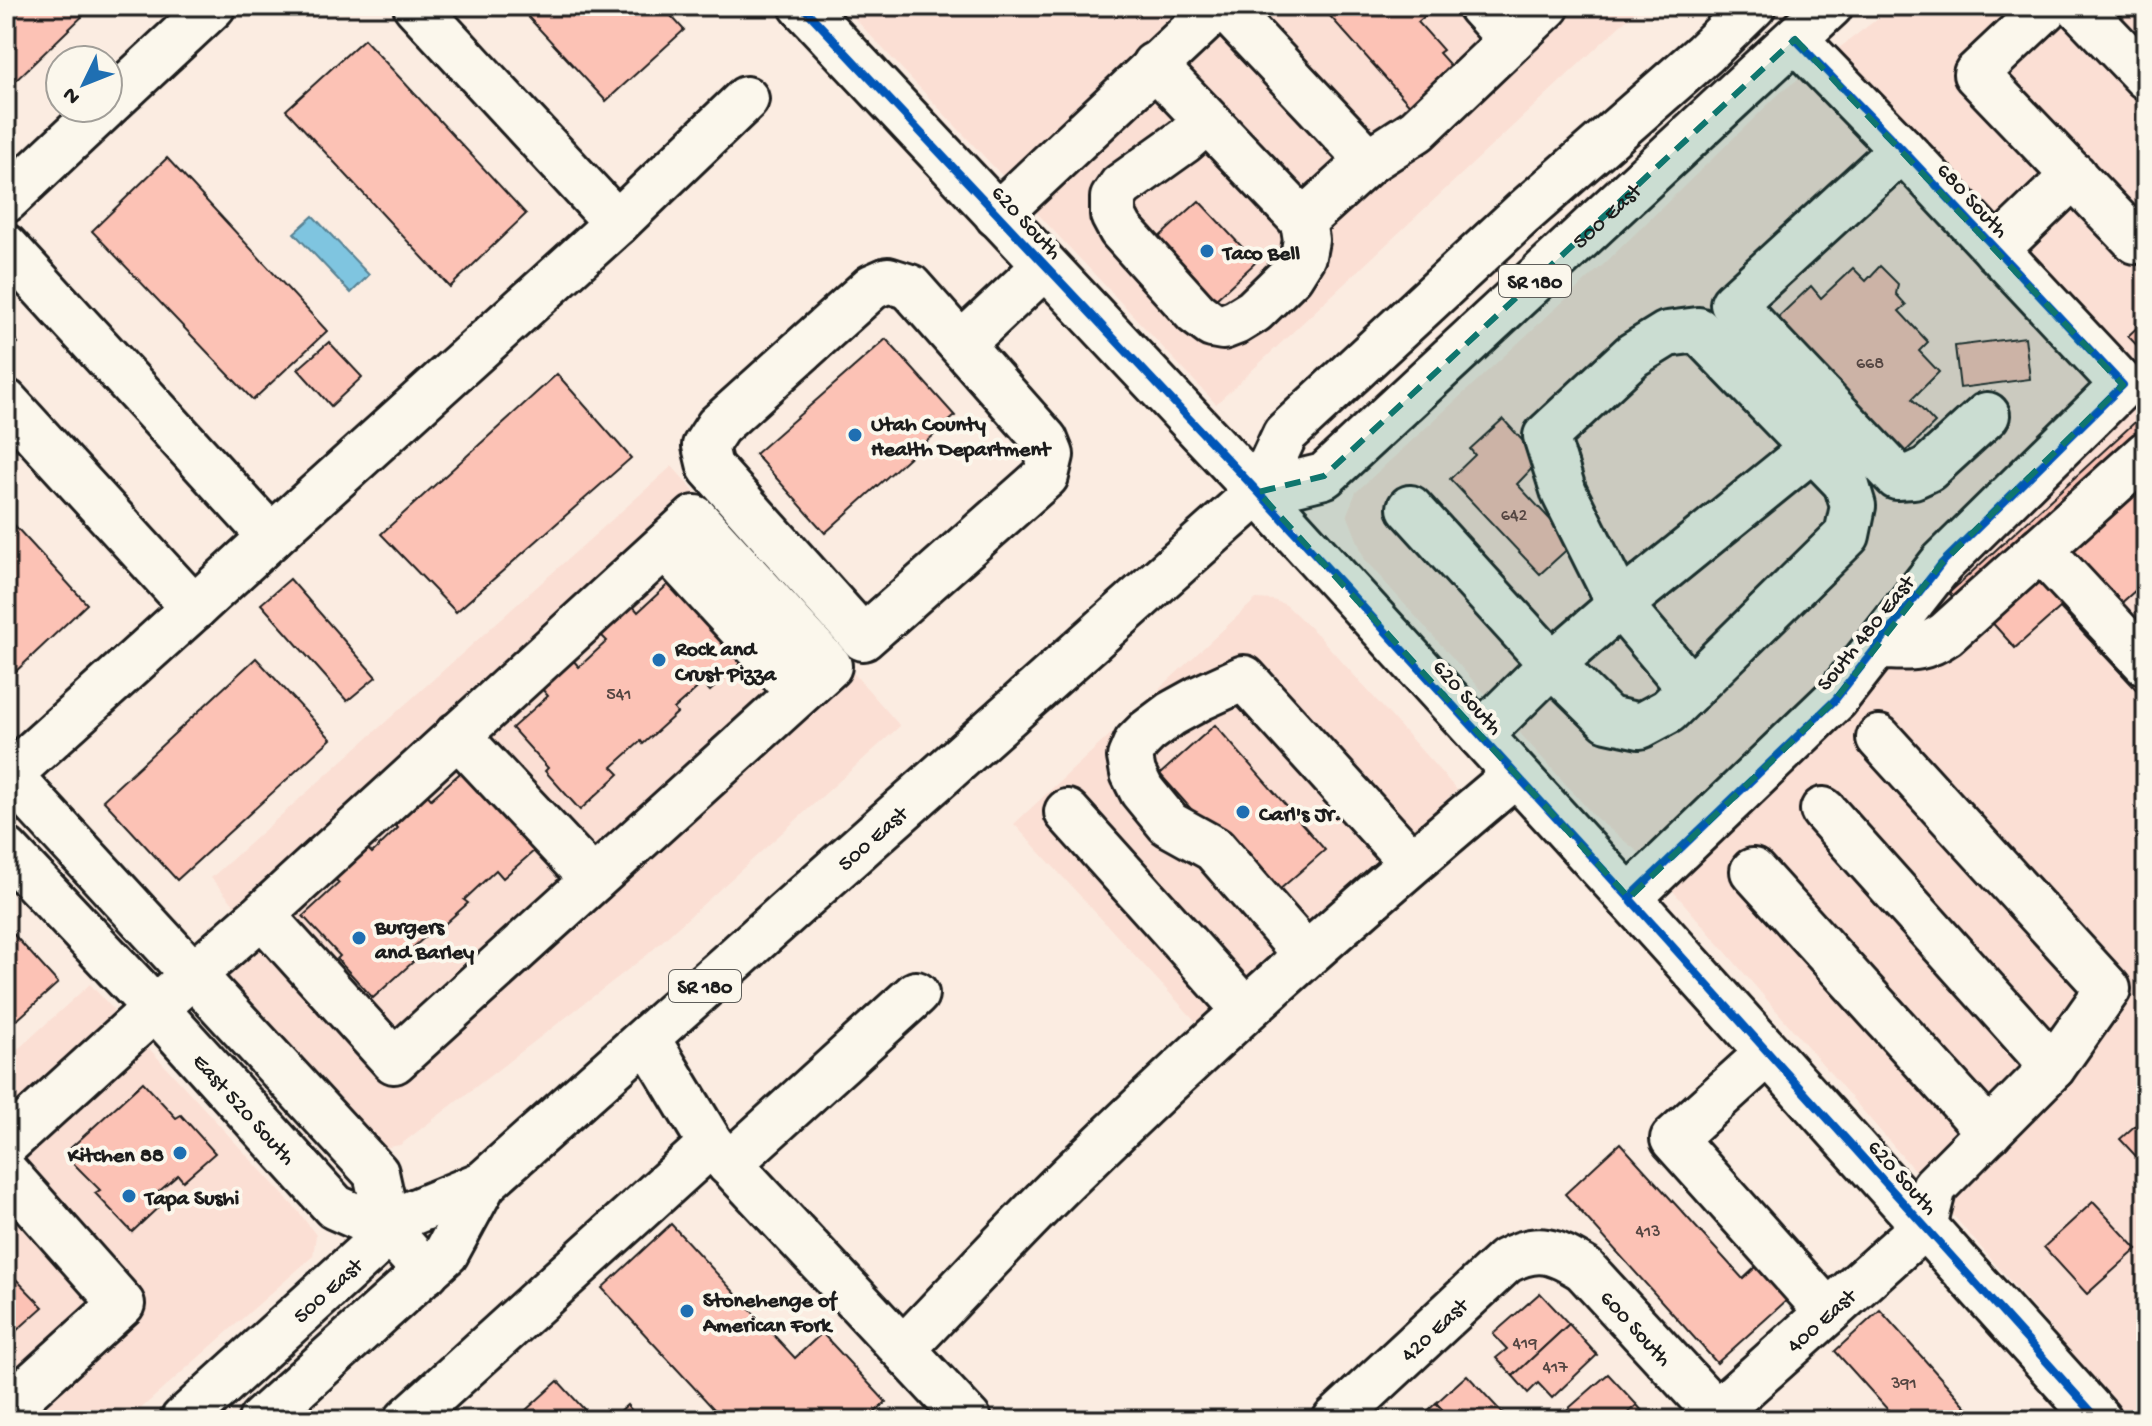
<svg xmlns="http://www.w3.org/2000/svg" width="2152" height="1426" viewBox="0 0 2152 1426" font-family="'Gochi Hand',sans-serif">
	<style>
		.built { fill: #fbdfd4 }
		.water { fill: #7fc5e0; stroke: #578192; stroke-width: 2 }
		.building { fill: #fcc2b5; stroke: #1c1c1c; stroke-width: 2 }
		.lines { fill: none; stroke-linecap: round; stroke-linejoin: round }
		.minor-casing { stroke: #1c1c1c; stroke-width: 50 }
		.major-casing { stroke: #1c1c1c; stroke-width: 50 }
		.minor { stroke: #fbf7ec; stroke-width: 44 }
		.major { stroke: #fbf7ec; stroke-width: 44 }
		.cycleway-casing { stroke: #fbf7ec; stroke-width: 13 }
		.cycleway { stroke: #0057b8; stroke-width: 8 }
		.marked { fill: #0f766e; fill-opacity: 0.2; stroke: #0f766e; stroke-width: 6; stroke-dasharray: 16 10; stroke-linejoin: round }
		.poi-dot { fill: #1f6fb2; stroke: #fbf7ec; stroke-width: 3 }
		.labels { text-anchor: middle; stroke-width: 8; stroke-linejoin: round; paint-order: stroke }
		.number-label { font-size: 18px; fill: #544642 }
		.shield { fill: #fbf7ec; stroke: #5f5e5a; stroke-width: 2 }
		.shield-label { font-size: 20px; font-weight: bold; fill: #1c1c1c }
		.street-label { font-size: 22px; fill: #1c1c1c; stroke: #fbf7ec }
		.poi-label { font-size: 22px; font-weight: bold; fill: #1c1c1c; stroke: #fbf7ec; text-anchor: start }
	</style>
	<rect width="100%" height="100%" fill="#fbece1"/>
	<filter id="ink" filterUnits="userSpaceOnUse"><feTurbulence type="fractalNoise" baseFrequency=".0125" numOctaves="2"/><feDisplacementMap in="SourceGraphic" scale="16" xChannelSelector="R" yChannelSelector="G"/><feConvolveMatrix kernelMatrix="1 2 1 2 8 2 1 2 1" color-interpolation-filters="sRGB"/></filter>
	<g filter="url(#ink)">
		<g class="built">
			<path d="M843,6H1641L1216,404Z"/>
			<path d="M1894,6H2146V1420H2130L1642,855L1596,818L1365,560L1347,514L1356,492L1604,264L1780,93Z"/>
			<path d="M672,466L900,726L647,955L400,1145L372,1150L216,979L262,937L211,878Z"/>
			<path d="M1256,599L1273,600L1286,605L1318,635L1457,790L1199,1025L1014,824Z"/>
			<path d="M90,984L298,1211L316,1235L313,1256L128,1420H6V1060Z"/>
		</g>
		<path class="water" d="M313,216L369,275L351,293L294,233Z"/>
		<g class="building">
			<path d="M6,6H93L6,90Z"/>
			<path d="M518,6H662L684,30L606,101Z"/>
			<path d="M1321,6H1415L1425,16L1418,22L1443,50L1439,53L1457,73L1414,110Z"/>
			<path d="M364,39L526,214L450,287L286,110Z"/>
			<path d="M167,158L327,331L253,400L92,231Z"/>
			<path d="M1199,201L1256,262L1214,301L1157,239Z"/>
			<path d="M1880,266L1898,284L1896,294L1906,305L1899,311L1928,342L1919,351L1939,372L1912,399L1935,423L1901,456L1773,322L1811,286L1821,298L1853,268L1866,281Z"/>
			<path d="M2146,319V355L2128,336Z"/>
			<path d="M6,330L18,343L6,353Z"/>
			<path d="M2025,337L2030,379L1960,388L1955,346Z"/>
			<path d="M886,339L955,416L825,533L755,454Z"/>
			<path d="M329,342L362,377L331,406L298,369Z"/>
			<path d="M557,374L631,458L456,612L381,534Z"/>
			<path d="M2146,412V431L1959,603L1949,593Z"/>
			<path d="M1503,419L1540,460L1517,484L1573,544L1540,574L1450,479L1475,455L1470,449Z"/>
			<path d="M2146,480V581L2119,605L2069,550Z"/>
			<path d="M6,516L87,604L13,674L6,667Z"/>
			<path d="M2046,567L2146,676V700L2060,608L2015,648L1988,618Z"/>
			<path d="M290,579L376,677L347,701L261,604Z"/>
			<path d="M674,579L748,656L710,691L703,683L674,709L677,713L643,744L641,741L612,767L619,774L580,810L545,771L548,768L512,728L548,696L542,689L573,660L579,667L607,641L601,635L633,606L638,612Z"/>
			<path d="M256,658L331,739L177,880L103,800Z"/>
			<path d="M1215,725L1325,850L1270,898L1160,774Z"/>
			<path d="M467,767L542,844L503,878L496,870L464,900L468,903L437,931L435,928L406,954L413,962L373,998L337,959L340,956L303,916L339,883L333,877L366,847L372,853L398,828L393,823L426,793L431,799Z"/>
			<path d="M6,926L58,983L6,1030Z"/>
			<path d="M143,1082L176,1118L181,1115L215,1153L183,1181L178,1175L156,1194L164,1202L132,1232L95,1193L100,1190L64,1154Z"/>
			<path d="M2146,1116V1167L2120,1139Z"/>
			<path d="M1620,1143L1743,1279L1757,1266L1787,1300L1717,1363L1565,1194Z"/>
			<path d="M2093,1202L2137,1249L2087,1294L2044,1247Z"/>
			<path d="M671,1224L795,1358L822,1333L886,1402L867,1420H724L602,1288Z"/>
			<path d="M6,1269L43,1307L6,1340Z"/>
			<path d="M1540,1293L1569,1324L1513,1376L1496,1358L1507,1349L1493,1334Z"/>
			<path d="M1880,1310L1972,1413L1964,1420H1897L1835,1351Z"/>
			<path d="M1569,1324L1597,1355L1552,1398L1538,1383L1528,1393L1513,1376Z"/>
			<path d="M1608,1374L1637,1405L1620,1420H1565L1561,1415Z"/>
			<path d="M1467,1375L1509,1420H1452L1436,1403Z"/>
			<path d="M558,1381L594,1420H515Z"/>
			<path d="M1436,1403L1452,1420H1418Z"/>
			<path d="M627,1405L640,1420H610Z"/>
			<path d="M1637,1405L1650,1420H1620Z"/>
		</g>
		<g class="lines">
			<defs>
				<g id="minor">
					<path d="M802,6L1258,492L1629,898L2099,1420"/>
					<path d="M1223,6L1369,161"/>
					<path d="M1480,6L1511,40"/>
					<path d="M2048,6L1976,74L2136,241L2146,231"/>
					<path d="M2078,6L2146,77"/>
					<path d="M1154,65L1303,221L1369,161L1417,130L1547,6"/>
					<path d="M108,104L213,6"/>
					<path d="M1207,121L1184,141L1121,186L1113,198V215L1121,230L1196,313L1212,325L1223,327L1236,322L1254,311L1291,275L1303,256L1306,240L1303,221"/>
					<path d="M1902,149L1733,304L1897,477L1913,476L1928,469L1987,415"/>
					<path d="M6,200L104,108"/>
					<path d="M997,215L1219,6"/>
					<path d="M617,223L746,99"/>
					<path d="M6,247L271,537L617,223L416,6"/>
					<path d="M1996,250L2074,175"/>
					<path d="M888,280L910,287L1045,440L1051,455L1046,476L863,638L710,467L705,446L718,426L872,287Z"/>
					<path d="M1698,330L1846,483L1853,506L1847,535L1668,711L1640,726L1608,719L1552,664L1620,605L1564,493L1546,436L1633,355L1667,334Z"/>
					<path d="M962,344L1045,266"/>
					<path d="M6,402L194,608L6,778"/>
					<path d="M1410,508L1552,664L1480,735"/>
					<path d="M665,546L799,692"/>
					<path d="M2040,549L2146,663"/>
					<path d="M194,608L271,537"/>
					<path d="M1877,647C1906,647 1920,652 1946,634L2146,454"/>
					<path d="M1691,689L1620,605L1812,449"/>
					<path d="M457,735L593,880"/>
					<path d="M9,775L376,1173L389,1231"/>
					<path d="M1823,810L2053,1067"/>
					<path d="M1067,812L1245,1010"/>
					<path id="s1" d="M6,850L155,1008L335,1207L389,1231L426,1272"/>
					<path d="M1753,871L1989,1132"/>
					<path d="M1629,898L1835,700L1942,563L2123,385L1902,149L1795,39"/>
					<path d="M1306,955L1214,849L1169,824L1142,791L1133,773L1130,757L1136,743L1147,732L1171,714L1200,698L1244,678L1411,862"/>
					<path d="M647,1038L711,1144L969,1420"/>
					<path d="M1768,1053L1673,1139L1828,1312"/>
					<path d="M6,1144L155,1008L262,915L695,518L829,666L394,1061L262,915"/>
					<path d="M729,1164L916,994"/>
					<path d="M6,1173L122,1304L6,1409"/>
					<path d="M903,1349C960,1290 1016,1228 1075,1171C1216,1033 1364,902 1515,775"/>
					<path id="s2" d="M1716,1413L1924,1226L1934,1187L2053,1067L2108,989L1879,738"/>
					<path d="M407,1420L711,1144"/>
					<path id="s3" d="M1335,1420L1506,1261C1538,1244 1555,1251 1584,1269L1723,1420"/>
				</g>
				<g id="major">
					<path id="s4" d="M1258,492L1324,476L1830,6"/>
					<path id="s5" d="M183,1420L409,1214L484,1183L1258,492L1285,434L1522,214L1704,54L1753,6"/>
					<path d="M261,1420L446,1253L484,1183"/>
				</g>
			</defs>
			<use href="#minor" class="minor-casing"/>
			<use href="#major" class="major-casing"/>
			<use href="#minor" class="minor"/>
			<use href="#major" class="major"/>
			<defs>
				<g id="cycleway">
					<path d="M802,6L1258,492L1629,898L2099,1420"/>
					<path d="M1629,898L1835,700L1942,563L2123,385L1902,149L1795,39"/>
				</g>
			</defs>
			<use href="#cycleway" class="cycleway-casing"/>
			<use href="#cycleway" class="cycleway"/>
		</g>
	</g>
	<path class="marked" d="M1795,39L2123,385L1942,563L1835,700L1629,898L1258,492L1324,476Z"/>
	<g class="poi-dot">
		<circle cx="1207" cy="251" r="8"/>
		<circle cx="855" cy="435" r="8"/>
		<circle cx="659" cy="660" r="8"/>
		<circle cx="1243" cy="812" r="8"/>
		<circle cx="359" cy="938" r="8"/>
		<circle cx="180" cy="1153" r="8"/>
		<circle cx="129" cy="1196" r="8"/>
		<circle cx="687" cy="1311" r="8"/>
	</g>
	<g class="labels">
		<g class="number-label">
			<text x="1870" y="368">668</text>
			<text x="1514" y="520">642</text>
			<text x="619" y="699">541</text>
			<text x="1648" y="1236">413</text>
			<text x="1525" y="1348">419</text>
			<text x="1555" y="1372">417</text>
			<text x="1904" y="1388">391</text>
		</g>
		<g class="shield">
			<rect x="1499" y="265" width="72" height="32" rx="6"/>
			<rect x="669" y="970" width="72" height="32" rx="6"/>
		</g>
		<g class="shield-label">
			<text x="1535" y="288">SR 180</text>
			<text x="705" y="993">SR 180</text>
		</g>
		<g class="street-label">
			<text transform="translate(1974 199) rotate(47)" y="8">680 South</text>
			<text dy="8" stroke="none"><textPath href="#s4" startOffset="452">500 East</textPath></text>
			<text transform="translate(1028 221) rotate(47)" y="8">620 South</text>
			<text transform="translate(1864 632) rotate(-51)" y="8">South 480 East</text>
			<text transform="translate(1469 696) rotate(48)" y="8">620 South</text>
			<text dy="8" stroke="none"><textPath href="#s5" startOffset="906">500 East</textPath></text>
			<text dy="8" stroke="none"><textPath href="#s1" startOffset="352">East 520 South</textPath></text>
			<text transform="translate(1904 1176) rotate(48)" y="8">620 South</text>
			<text dy="8" stroke="none"><textPath href="#s5" startOffset="194">500 East</textPath></text>
			<text dy="8" stroke="none"><textPath href="#s2" startOffset="140">400 East</textPath></text>
			<text dy="8" stroke="none"><textPath href="#s3" startOffset="396">600 South</textPath></text>
			<text dy="8" stroke="none"><textPath href="#s3" startOffset="134">420 East</textPath></text>
		</g>
		<g class="poi-label">
			<text x="1223" y="259">Taco Bell</text>
			<text x="871" y="430">Utah County<tspan x="871" dy="25">Health Department</tspan></text>
			<text x="675" y="655">Rock and<tspan x="675" dy="25">Crust Pizza</tspan></text>
			<text x="1259" y="820">Carl's Jr.</text>
			<text x="375" y="933">Burgers<tspan x="375" dy="25">and Barley</tspan></text>
			<text x="164" y="1161" text-anchor="end">Kitchen 88</text>
			<text x="145" y="1204">Tapa Sushi</text>
			<text x="703" y="1306">Stonehenge of<tspan x="703" dy="25">American Fork</tspan></text>
		</g>
	</g>
	<rect width="2152" height="1426" fill="none" stroke="#fbf7ec" stroke-width="32"/>
	<rect x="16" y="16" width="2120" height="1394" fill="none" stroke="#1c1c1c" stroke-width="3" filter="url(#ink)"/>
	<g transform="translate(84 84) rotate(227)"><circle r="38" fill="#fbf7ec" stroke="#a29f99" stroke-width="2"/>
	<path d="M0-6L14 30L0 20L-14 30Z" fill="#1f6fb2"/>
	<text y="-12" font-size="22" font-weight="bold" text-anchor="middle" fill="#1c1c1c">N</text>
	</g>
</svg>
